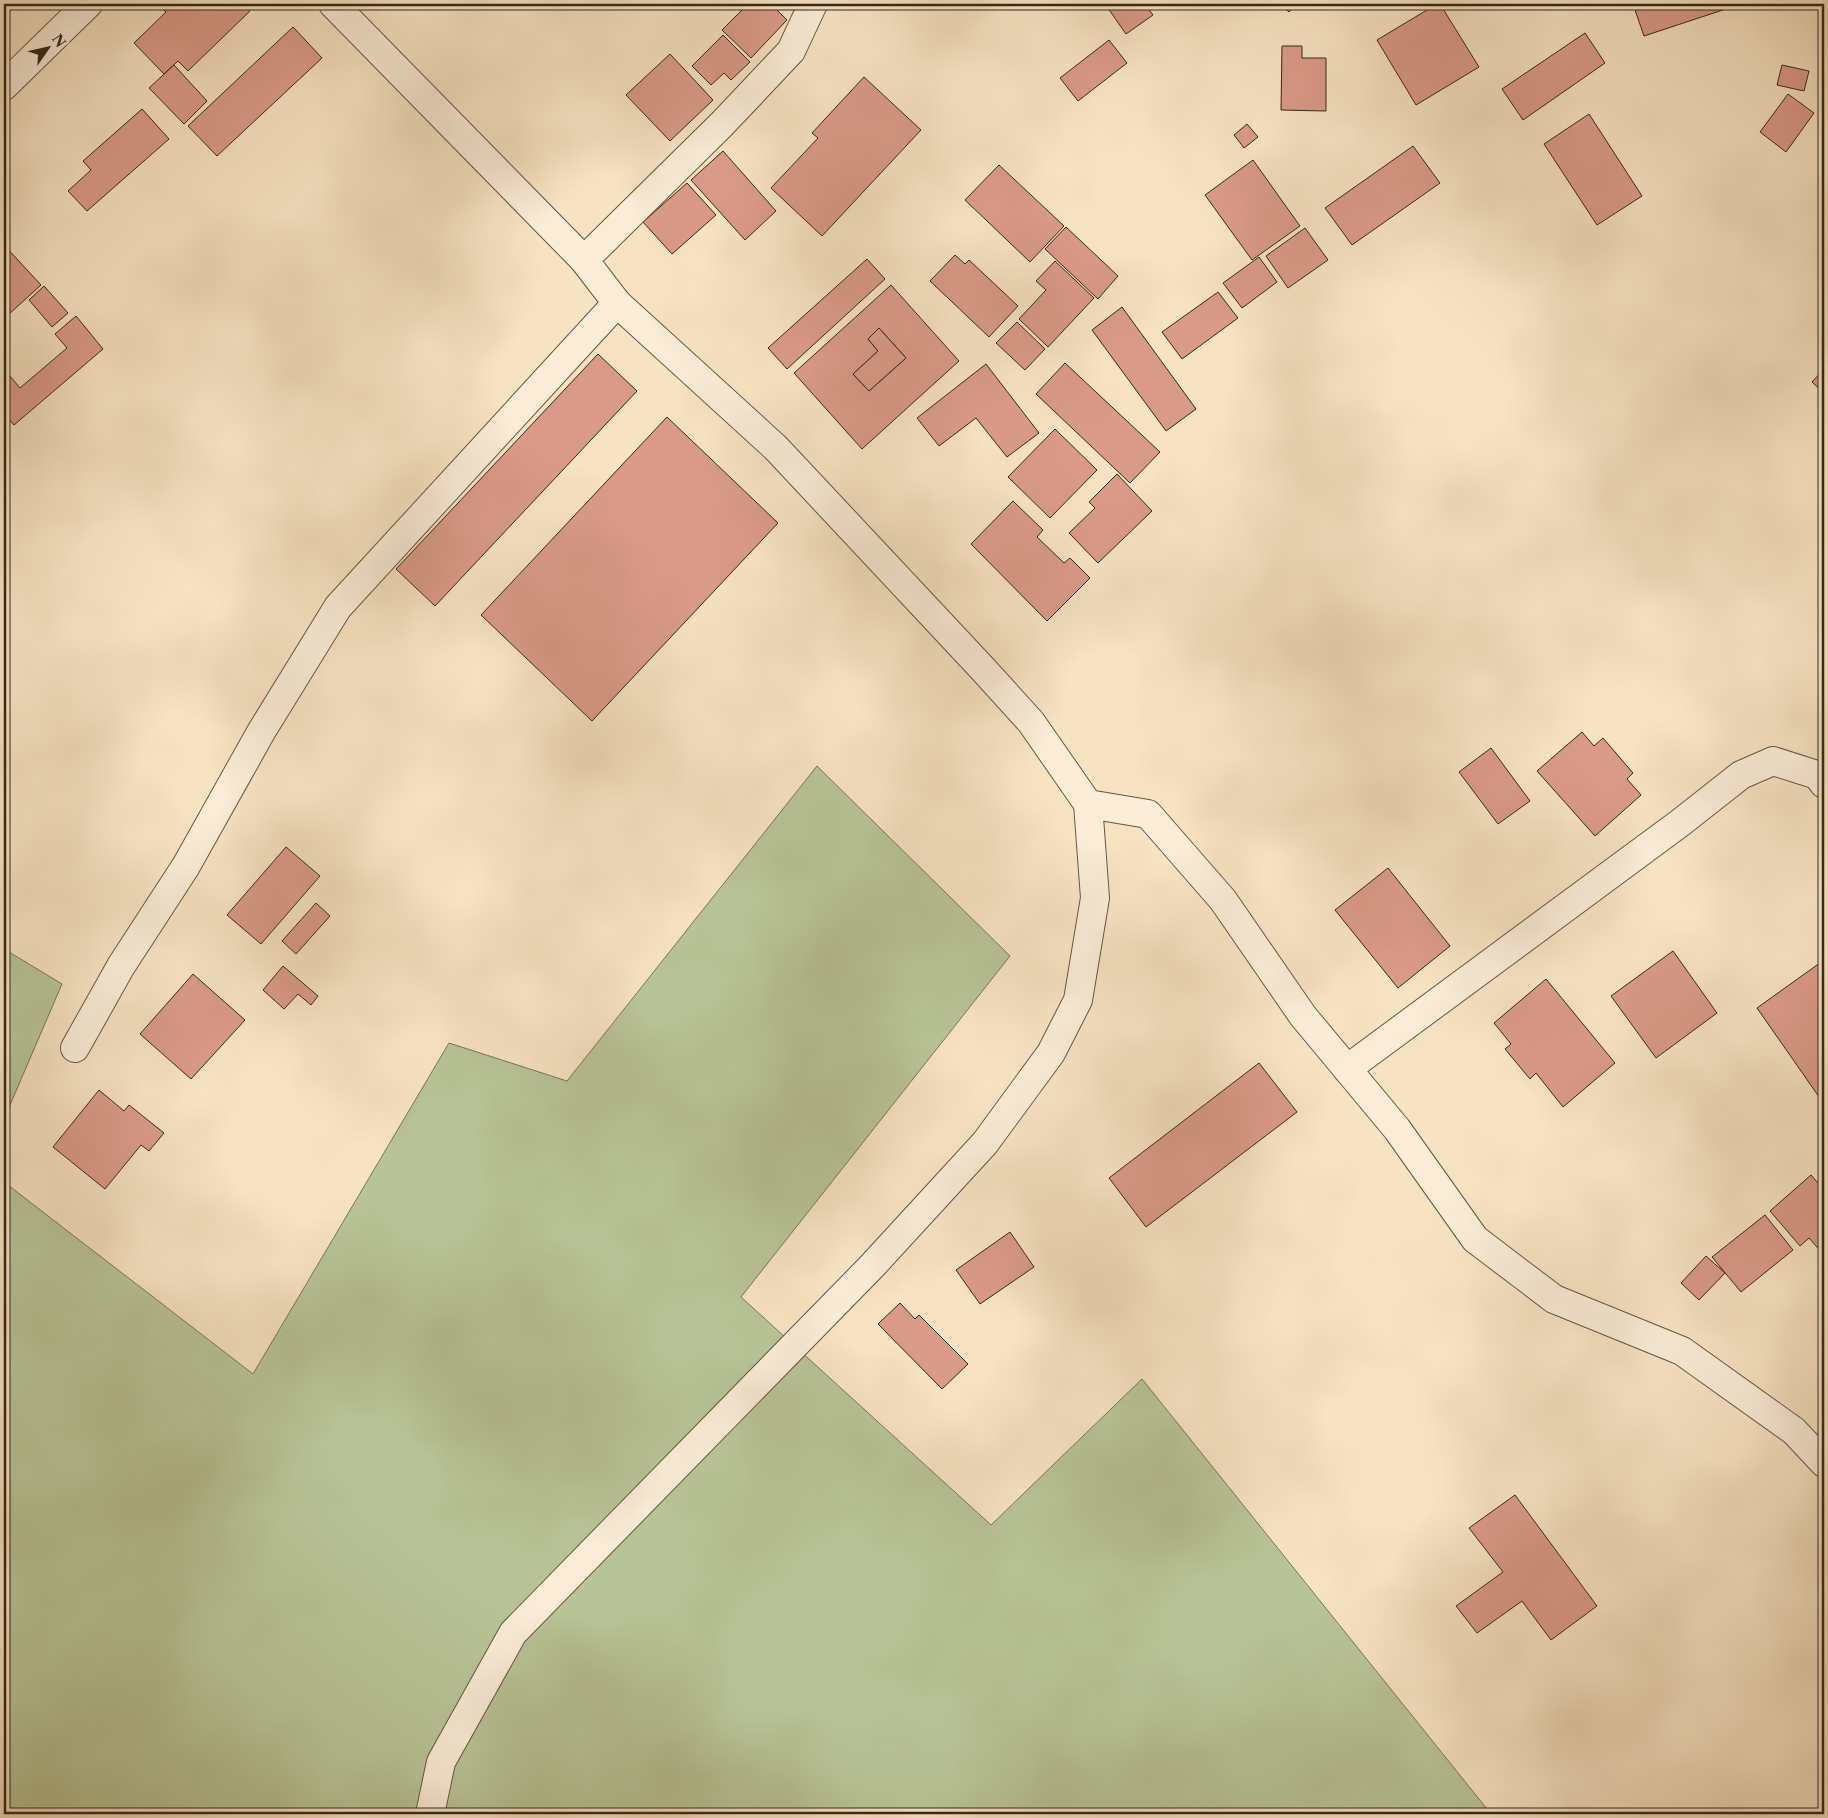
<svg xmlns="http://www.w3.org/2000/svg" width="1828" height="1818" viewBox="0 0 1828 1818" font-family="'Libre Caslon Text',serif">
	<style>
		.green { fill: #b8c497; stroke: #767658 }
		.building { fill: #da9a88; stroke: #34291a; fill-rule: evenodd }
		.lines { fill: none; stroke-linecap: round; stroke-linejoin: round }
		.street-casing { stroke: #655744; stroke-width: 30 }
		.street { stroke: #faecd7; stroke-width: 28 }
	</style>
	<rect width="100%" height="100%" fill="#f7e2c2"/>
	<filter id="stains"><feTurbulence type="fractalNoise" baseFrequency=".004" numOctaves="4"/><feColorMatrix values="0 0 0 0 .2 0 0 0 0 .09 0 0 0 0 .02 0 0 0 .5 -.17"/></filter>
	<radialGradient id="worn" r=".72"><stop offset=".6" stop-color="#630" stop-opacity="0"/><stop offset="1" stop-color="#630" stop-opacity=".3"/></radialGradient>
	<g class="green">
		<path d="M817,766L1010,956L741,1297L991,1525L1142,1379L1491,1814H4V1182L253,1374L449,1043L567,1081Z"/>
		<path d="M4,949L62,984L4,1119Z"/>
	</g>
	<g class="building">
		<path d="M157,4H243L250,11L188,71L178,61L164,74L134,43L166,12Z"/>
		<path d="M748,4H771L787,20L751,58L722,30Z"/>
		<path d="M1105,4H1145L1153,15L1126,34Z"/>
		<path d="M1280,4H1297L1289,12Z"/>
		<path d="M1437,4H1440L1479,67L1416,105L1377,40Z"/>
		<path d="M1633,4H1741L1644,36Z"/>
		<path d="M293,27L322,58L217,156L188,126Z"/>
		<path d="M1585,33L1605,63L1523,120L1502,89Z"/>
		<path d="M723,35L750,62L731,80L724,73L711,85L692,66Z"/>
		<path d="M1109,40L1127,63L1078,101L1060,78Z"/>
		<path d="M1282,46H1302V58H1326V111L1281,110Z"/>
		<path d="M670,54L713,100L670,141L626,95Z"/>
		<path d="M174,65L207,101L184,124L149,88Z"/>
		<path d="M1782,65L1809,71L1804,91L1777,85Z"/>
		<path d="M864,77L921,130L822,236L771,188L818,138L812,133Z"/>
		<path d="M1788,94L1814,113L1786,152L1760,132Z"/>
		<path d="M142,109L169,139L87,211L68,191L91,170L83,161Z"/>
		<path d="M1589,114L1642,196L1597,225L1544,144Z"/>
		<path d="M1247,124L1258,137L1244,148L1234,135Z"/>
		<path d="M1413,146L1440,183L1352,245L1325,208Z"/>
		<path d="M723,151L776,211L745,240L691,180Z"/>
		<path d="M1253,160L1300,226L1252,260L1205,195Z"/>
		<path d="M999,165L1064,226L1030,262L965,200Z"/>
		<path d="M687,183L716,215L672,254L643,222Z"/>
		<path d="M1066,227L1118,276L1098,299L1045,249Z"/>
		<path d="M1305,228L1328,260L1288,288L1266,256Z"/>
		<path d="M4,245L41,285L8,315L4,311Z"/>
		<path d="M955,255L965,264L969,260L1018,306L989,337L930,281Z"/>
		<path d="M1259,257L1277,282L1242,308L1223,283Z"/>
		<path d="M867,259L885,279L787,369L768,348Z"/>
		<path d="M1055,261L1094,298L1048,347L1019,319L1046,290L1036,281Z"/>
		<path d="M891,285L959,361L862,449L794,373ZM879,328L906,358L869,391L853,374L878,351L868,339Z"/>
		<path d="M44,286L68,313L52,327L29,300Z"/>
		<path d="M1218,292L1238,318L1182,359L1162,332Z"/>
		<path d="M1122,307L1196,409L1166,431L1092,330Z"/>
		<path d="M76,316L103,349L14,425L4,413V369L20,388L67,348L55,334Z"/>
		<path d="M1017,322L1045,349L1025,370L996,343Z"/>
		<path d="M879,328L906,358L869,391L853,374L878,351L868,339Z"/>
		<path d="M598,354L637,391L435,606L396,569Z"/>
		<path d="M1065,363L1160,452L1130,483L1036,394Z"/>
		<path d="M986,364L1039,433L1007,457L976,418L939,446L917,418Z"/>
		<path d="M1824,369V393L1812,382Z"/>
		<path d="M667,417L778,523L592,721L481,615Z"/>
		<path d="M1055,429L1097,470L1050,518L1008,477Z"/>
		<path d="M1117,474L1152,511L1098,563L1069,533L1095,508L1089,502Z"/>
		<path d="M1013,501L1043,530L1037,537L1064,563L1070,558L1090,578L1047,621L971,544Z"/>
		<path d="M1582,732L1594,746L1603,738L1633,773L1627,779L1641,795L1595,836L1537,771Z"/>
		<path d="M1491,748L1530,801L1498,824L1459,772Z"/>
		<path d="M286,847L320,876L261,944L227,915Z"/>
		<path d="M1388,868L1450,946L1398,988L1335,910Z"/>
		<path d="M316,903L330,916L296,954L282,941Z"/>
		<path d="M1673,951L1717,1013L1656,1058L1611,996Z"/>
		<path d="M1824,960V1104L1757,1008Z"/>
		<path d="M283,966L318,996L311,1005L298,994L284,1009L263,990Z"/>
		<path d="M193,974L245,1020L191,1079L140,1034Z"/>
		<path d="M1546,979L1615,1063L1563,1107L1536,1073L1530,1079L1505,1049L1511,1044L1494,1023Z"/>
		<path d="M1259,1063L1297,1112L1146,1227L1109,1178Z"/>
		<path d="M99,1090L124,1111L129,1105L164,1133L149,1151L141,1145L105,1189L53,1147Z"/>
		<path d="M1811,1175L1824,1190V1255L1809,1238L1800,1246L1770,1211Z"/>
		<path d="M1765,1215L1793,1250L1741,1292L1712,1257Z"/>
		<path d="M1010,1232L1034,1267L980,1304L956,1270Z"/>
		<path d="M1706,1256L1725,1273L1699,1300L1681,1283Z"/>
		<path d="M900,1303L915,1319L919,1315L968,1364L942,1389L878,1324Z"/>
		<path d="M1515,1495L1597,1606L1551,1640L1522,1601L1477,1633L1456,1606L1503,1572L1469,1528Z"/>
	</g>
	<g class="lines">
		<defs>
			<g id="street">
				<path d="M333,4L584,260L617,303L776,448L982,668L1031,722L1088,804L1148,814L1223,900L1303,1016L1397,1129L1475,1239L1554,1299L1682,1351L1794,1431L1824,1463"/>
				<path d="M4,86L88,4"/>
				<path d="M584,260L722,124L791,51L813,4"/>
				<path d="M75,1048L121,966L186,866L261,732L338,607L617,303"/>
				<path d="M1347,1069L1680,823L1741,775L1773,761L1817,775L1824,784"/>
				<path d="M430,1814L441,1762L513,1633L873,1265L985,1143L1051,1053L1078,1000L1095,898L1088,804"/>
			</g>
		</defs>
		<use href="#street" class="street-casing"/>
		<use href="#street" class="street"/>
	</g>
	<rect width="1828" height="1818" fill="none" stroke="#f7e2c2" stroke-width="20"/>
	<rect x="5" y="5" width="1818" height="1808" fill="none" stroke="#34291a" stroke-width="2.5"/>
	<rect x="10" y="10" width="1808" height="1798" fill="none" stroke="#34291a"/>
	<g transform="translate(48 48) rotate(56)" stroke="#faecd7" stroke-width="4" paint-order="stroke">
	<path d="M0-4L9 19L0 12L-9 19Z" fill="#34291a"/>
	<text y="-8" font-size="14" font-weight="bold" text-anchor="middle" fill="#34291a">N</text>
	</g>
	<rect width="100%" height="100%" filter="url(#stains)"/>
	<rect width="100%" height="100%" fill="url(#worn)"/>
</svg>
